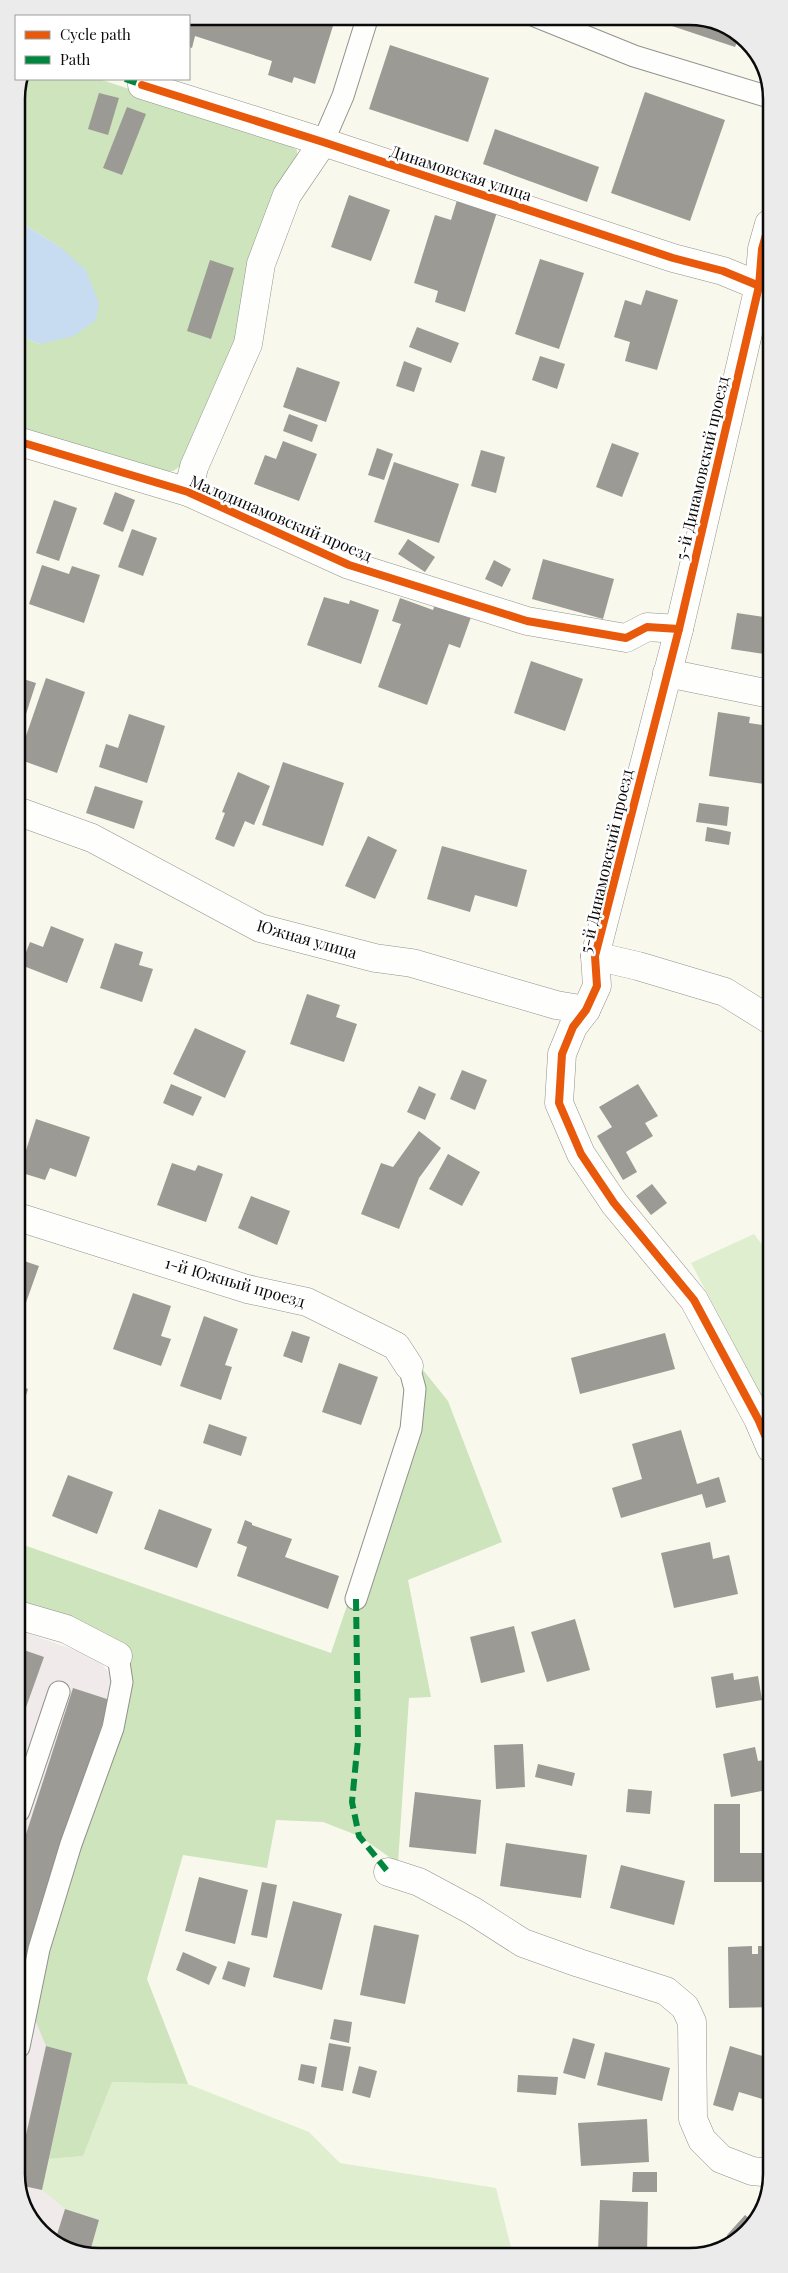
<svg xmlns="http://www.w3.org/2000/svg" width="788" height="2273" viewBox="0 0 788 2273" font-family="'Playfair Display',serif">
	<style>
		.industrial { fill: #f0eaeb }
		.green { fill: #deeece }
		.forest { fill: #cde4bd }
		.water { fill: #c7dcf0 }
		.building { fill: #9b9a94 }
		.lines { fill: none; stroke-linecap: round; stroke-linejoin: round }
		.lane-casing { stroke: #92918c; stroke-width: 23 }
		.street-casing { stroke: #92918c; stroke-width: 29 }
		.lane { stroke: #fefefc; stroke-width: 21 }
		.street { stroke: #fefefc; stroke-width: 28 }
		.quiet { stroke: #00873e; stroke-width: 6; stroke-dasharray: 12 6; stroke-linecap: butt }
		.cycleway-casing { stroke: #fff; stroke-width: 11 }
		.cycleway { stroke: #e8590c; stroke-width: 8 }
		.labels { text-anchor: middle; stroke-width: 5; stroke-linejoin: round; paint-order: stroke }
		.street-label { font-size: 16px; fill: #0a0a0a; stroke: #fff }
		.rim { fill: none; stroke: #0a0a0a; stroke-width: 2.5 }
	</style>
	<rect width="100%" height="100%" fill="#f9f8ed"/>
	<path class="industrial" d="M18,1630L97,1658L117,1683L72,2053L42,2190L65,2209L99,2220L89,2255L45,2236L19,2196Z"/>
	<g class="green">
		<path d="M754,1234L770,1255L771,1413L691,1263Z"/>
		<path d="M112,2082L188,2084L309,2132L340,2163L496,2188L513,2255L93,2257L89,2255L99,2220L65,2209L42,2190L49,2159L83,2156Z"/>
	</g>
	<g class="forest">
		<path d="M23,79H99L272,136L297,150V163L242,343L188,461L173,471L150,472L17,431V335L40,344L60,247L17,220L16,94Z"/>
		<path d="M419,1365L448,1401L502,1542L408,1580L431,1697L409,1698L398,1863L359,1836L323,1822L276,1820L267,1868L183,1855L147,1979L188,2084L112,2082L83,2156L49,2159L72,2053L46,2046L34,2017L52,1930L128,1650L18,1604V1543L331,1653L395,1463Z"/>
	</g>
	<path class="water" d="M17,220L60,247L86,270L99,303L96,320L74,336L40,344L17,335Z"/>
	<g class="building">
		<path d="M189,16H336L315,84L294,77L292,83L268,75L272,61L195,36L192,48L189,47Z"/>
		<path d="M662,16H695L740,35L735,47L660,22Z"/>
		<path d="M390,45L489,78L468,142L369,109Z"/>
		<path d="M645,92L725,120L690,221L611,193Z"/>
		<path d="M99,93L119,98L108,135L88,129Z"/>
		<path d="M127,107L146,114L122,175L103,168Z"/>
		<path d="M495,129L599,167L587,202L483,164Z"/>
		<path d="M349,195L390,210L371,261L331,247Z"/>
		<path d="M458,197L498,209L465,312L435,302L438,291L414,283L435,215L451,220Z"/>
		<path d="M540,259L584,273L559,349L515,334Z"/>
		<path d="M210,260L234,268L211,339L187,331Z"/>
		<path d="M646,290L678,300L657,370L625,361L630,342L614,337L625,300L641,305Z"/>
		<path d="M417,327L459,343L451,363L409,347Z"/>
		<path d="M540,356L565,364L557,389L532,380Z"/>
		<path d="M404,361L422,368L414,392L396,386Z"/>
		<path d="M297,367L340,382L326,422L283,407Z"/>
		<path d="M289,414L318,425L312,442L283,431Z"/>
		<path d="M283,441L317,454L299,501L254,484L265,455L276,459Z"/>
		<path d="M612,443L639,453L622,497L596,487Z"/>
		<path d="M377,448L393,454L384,480L368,475Z"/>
		<path d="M481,450L505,457L496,493L471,486Z"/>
		<path d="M394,462L459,484L439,543L374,522Z"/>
		<path d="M115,492L135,500L123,532L103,524Z"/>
		<path d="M54,500L77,508L59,561L36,553Z"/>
		<path d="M17,502L23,504L17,522Z"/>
		<path d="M132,529L157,538L143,576L118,567Z"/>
		<path d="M408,539L435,557L425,572L398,554Z"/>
		<path d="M543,559L614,579L603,619L532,599Z"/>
		<path d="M494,560L511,569L502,587L485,579Z"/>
		<path d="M42,565L69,574L72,566L100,575L84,623L29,604Z"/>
		<path d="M324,597L349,604L350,600L379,610L361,664L307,645Z"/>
		<path d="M400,598L433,610L435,604L471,617L460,648L449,644L427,705L378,687L401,624L392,621Z"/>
		<path d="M737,613L770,618V655L731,649Z"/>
		<path d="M531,661L583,679L565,731L514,713Z"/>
		<path d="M17,677L36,683L18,739H17Z"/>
		<path d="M46,678L85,692L57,773L18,759Z"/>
		<path d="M718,712L750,717L749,723L770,726V785L709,776Z"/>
		<path d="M129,714L165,726L147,783L99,767L106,744L118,748Z"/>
		<path d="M283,762L344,783L323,846L262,825Z"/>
		<path d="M238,772L270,786L254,825L245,821L234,847L215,839L225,813L222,812Z"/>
		<path d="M95,786L143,801L134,829L86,813Z"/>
		<path d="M699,803L729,807L727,826L696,822Z"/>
		<path d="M707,827L731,832L729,845L705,841Z"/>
		<path d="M368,836L397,850L375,899L345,886Z"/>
		<path d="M442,846L527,870L517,907L475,895L470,912L427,899Z"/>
		<path d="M51,926L84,939L67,983L21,965L30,942L43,947Z"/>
		<path d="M115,943L143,952L139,965L153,969L142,1002L100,988Z"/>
		<path d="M307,994L340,1005L336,1017L357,1024L344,1062L290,1044Z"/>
		<path d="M195,1028L246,1051L225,1098L173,1074Z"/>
		<path d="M462,1070L487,1080L475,1110L450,1099Z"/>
		<path d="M171,1084L202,1097L193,1116L163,1103Z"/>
		<path d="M638,1084L658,1116L645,1123L653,1136L626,1152L637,1172L623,1180L597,1136L612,1127L599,1107Z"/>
		<path d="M419,1086L436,1094L425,1120L407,1112Z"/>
		<path d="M36,1119L90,1137L76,1177L50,1168L45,1180L19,1172Z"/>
		<path d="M419,1131L441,1148L419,1178L399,1229L361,1214L381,1163L393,1167Z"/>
		<path d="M448,1154L480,1172L462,1206L429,1189Z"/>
		<path d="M172,1163L195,1171L198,1165L223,1174L206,1222L157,1205Z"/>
		<path d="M652,1184L667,1203L651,1215L636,1196Z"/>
		<path d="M251,1196L290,1211L277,1245L238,1228Z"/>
		<path d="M18,1259L39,1266L18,1325Z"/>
		<path d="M133,1293L171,1306L161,1336L171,1339L161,1366L113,1349Z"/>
		<path d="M204,1316L238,1329L225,1365L232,1367L221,1400L180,1386Z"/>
		<path d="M292,1331L310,1337L302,1363L283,1356Z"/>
		<path d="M665,1333L675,1369L580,1394L571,1358Z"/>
		<path d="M339,1363L378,1377L361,1425L322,1412Z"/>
		<path d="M18,1385L28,1389L22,1408L18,1407Z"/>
		<path d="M209,1424L247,1437L241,1456L203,1443Z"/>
		<path d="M681,1430L697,1484L719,1477L726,1502L706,1508L702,1494L621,1518L612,1488L642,1479L632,1444Z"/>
		<path d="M68,1475L113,1492L97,1534L52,1516Z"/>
		<path d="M159,1509L212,1529L197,1568L144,1549Z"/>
		<path d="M245,1520L252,1523V1525L292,1539L285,1557L339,1576L328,1609L237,1576L247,1547L237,1543Z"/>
		<path d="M710,1542L713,1559L729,1555L738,1594L674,1608L661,1553Z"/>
		<path d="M575,1619L590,1670L547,1682L531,1632Z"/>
		<path d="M514,1626L525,1672L481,1683L470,1637Z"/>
		<path d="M18,1648L44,1657L19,1727Z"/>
		<path d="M733,1673L734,1680L758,1676L762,1700L716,1708L711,1677Z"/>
		<path d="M73,1688L110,1700L19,1983V1856Z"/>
		<path d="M523,1744L525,1787L496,1789L494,1745Z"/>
		<path d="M755,1747L758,1761L771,1759V1789L731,1797L723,1754Z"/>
		<path d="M538,1764L575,1773L572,1786L535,1777Z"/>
		<path d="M628,1789L652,1791L650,1814L626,1812Z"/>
		<path d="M415,1792L481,1800L476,1854L409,1847Z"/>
		<path d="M714,1804H740V1853H771V1882H714Z"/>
		<path d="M506,1843L587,1855L581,1898L500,1886Z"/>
		<path d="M621,1865L685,1881L674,1925L610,1908Z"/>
		<path d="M199,1877L248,1890L235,1944L185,1931Z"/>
		<path d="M262,1882L277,1885L267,1938L251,1935Z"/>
		<path d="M293,1901L342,1914L322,1990L273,1977Z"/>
		<path d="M374,1925L419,1935L405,2004L360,1995Z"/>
		<path d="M752,1946V1954H758V1946H771L772,2007L729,2008L728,1947Z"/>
		<path d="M183,1952L217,1967L209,1985L176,1970Z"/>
		<path d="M228,1961L250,1968L245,1987L222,1979Z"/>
		<path d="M334,2019L352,2022L349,2043L330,2039Z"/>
		<path d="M573,2038L595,2044L585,2079L563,2073Z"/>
		<path d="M329,2043L351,2047L343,2091L321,2087Z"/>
		<path d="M46,2046L72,2053L42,2190L19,2185V2166Z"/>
		<path d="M730,2046L772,2059V2102L739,2092L733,2111L713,2105Z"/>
		<path d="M605,2052L670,2068L662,2101L597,2085Z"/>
		<path d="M301,2064L317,2067L314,2084L298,2080Z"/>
		<path d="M359,2066L377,2071L370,2098L352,2093Z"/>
		<path d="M518,2075L558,2077L556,2095L517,2092Z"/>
		<path d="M647,2119L649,2162L581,2166L578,2123Z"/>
		<path d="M633,2172H657V2192H632Z"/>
		<path d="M600,2200L648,2202L647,2252L598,2251Z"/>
		<path d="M65,2209L99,2220L89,2255L55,2241Z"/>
		<path d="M745,2215L753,2222L756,2221L755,2225L729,2242L727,2235Z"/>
	</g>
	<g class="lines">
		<defs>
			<g id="lane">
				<path d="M535,16L634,56L769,97"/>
				<path d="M323,142L343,96L368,16"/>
				<path d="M356,1599L411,1429L415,1389L409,1366"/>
				<path d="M19,1811L59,1692"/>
				<path d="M19,2047L39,1949L71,1844L113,1728L122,1682L118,1656"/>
			</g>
			<g id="street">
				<path d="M142,85L323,142L673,258L723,271L769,290"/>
				<path d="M769,224L762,249L759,286L679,629L595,956L597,986L586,1010L573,1027L562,1054L559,1103L581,1154L614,1203L694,1300L758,1419L771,1449"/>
				<path d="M17,441L188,492L349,565L527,621L626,638L647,627L679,629"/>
				<path d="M188,492L194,467L248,344L261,264L287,195L323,142"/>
				<path d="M667,673L770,694"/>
				<path d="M17,811L92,838L260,928L375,958L412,963L556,1005L586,1010"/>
				<path d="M595,956L638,966L725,992L770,1020"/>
				<path d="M18,1217L247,1289L307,1302L396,1346L409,1366"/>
				<path d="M18,1615L66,1629L118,1656"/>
				<path d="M388,1872L419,1882L473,1911L523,1943L579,1963L666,1991L685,2007L692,2022L693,2119L702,2140L721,2159L752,2171L772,2173"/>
			</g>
		</defs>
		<use href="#lane" class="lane-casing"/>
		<use href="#street" class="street-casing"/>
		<use href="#lane" class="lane"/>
		<use href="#street" class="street"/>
		<g class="quiet">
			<path d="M125,79L142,85"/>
			<path d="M356,1599L358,1740L352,1802L359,1836L388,1872"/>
		</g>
		<defs>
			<g id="cycleway">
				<path d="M142,85L323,142L673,258L723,271L769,290"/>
				<path d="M769,224L762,249L759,286L679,629L595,956L597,986L586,1010L573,1027L562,1054L559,1103L581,1154L614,1203L694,1300L758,1419L771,1449"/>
				<path d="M17,441L188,492L349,565L527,621L626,638L647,627L679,629"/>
			</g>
		</defs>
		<use href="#cycleway" class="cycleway-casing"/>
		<use href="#cycleway" class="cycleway"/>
	</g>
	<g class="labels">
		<g class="street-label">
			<text transform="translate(461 173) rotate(18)" y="6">Динамовская улица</text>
			<text transform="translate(702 468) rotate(-77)" y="6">5-й Динамовский проезд</text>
			<text transform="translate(281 518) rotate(23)" y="6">Малодинамовский проезд</text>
			<text transform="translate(606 861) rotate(-77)" y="6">5-й Динамовский проезд</text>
			<text transform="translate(307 939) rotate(16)" y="6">Южная улица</text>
			<text transform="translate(235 1282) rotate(16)" y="6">1-й Южный проезд</text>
		</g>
	</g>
	<path d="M0 0H788V2273H0ZM99 25H689A74 74 0 0 1 763 99V2174A74 74 0 0 1 689 2248H99A74 74 0 0 1 25 2174V99A74 74 0 0 1 99 25Z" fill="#ebebeb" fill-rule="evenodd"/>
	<path class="rim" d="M99 25H689A74 74 0 0 1 763 99V2174A74 74 0 0 1 689 2248H99A74 74 0 0 1 25 2174V99A74 74 0 0 1 99 25Z"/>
	<rect x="15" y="15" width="175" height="65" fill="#ffffff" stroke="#9d9d9d"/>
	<rect x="25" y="31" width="25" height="8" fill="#e8590c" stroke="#9d9d9d"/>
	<text x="60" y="40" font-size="15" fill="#0a0a0a">Cycle path</text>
	<rect x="25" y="56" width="25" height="8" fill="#00873e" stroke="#9d9d9d"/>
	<text x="60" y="65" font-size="15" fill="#0a0a0a">Path</text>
</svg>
